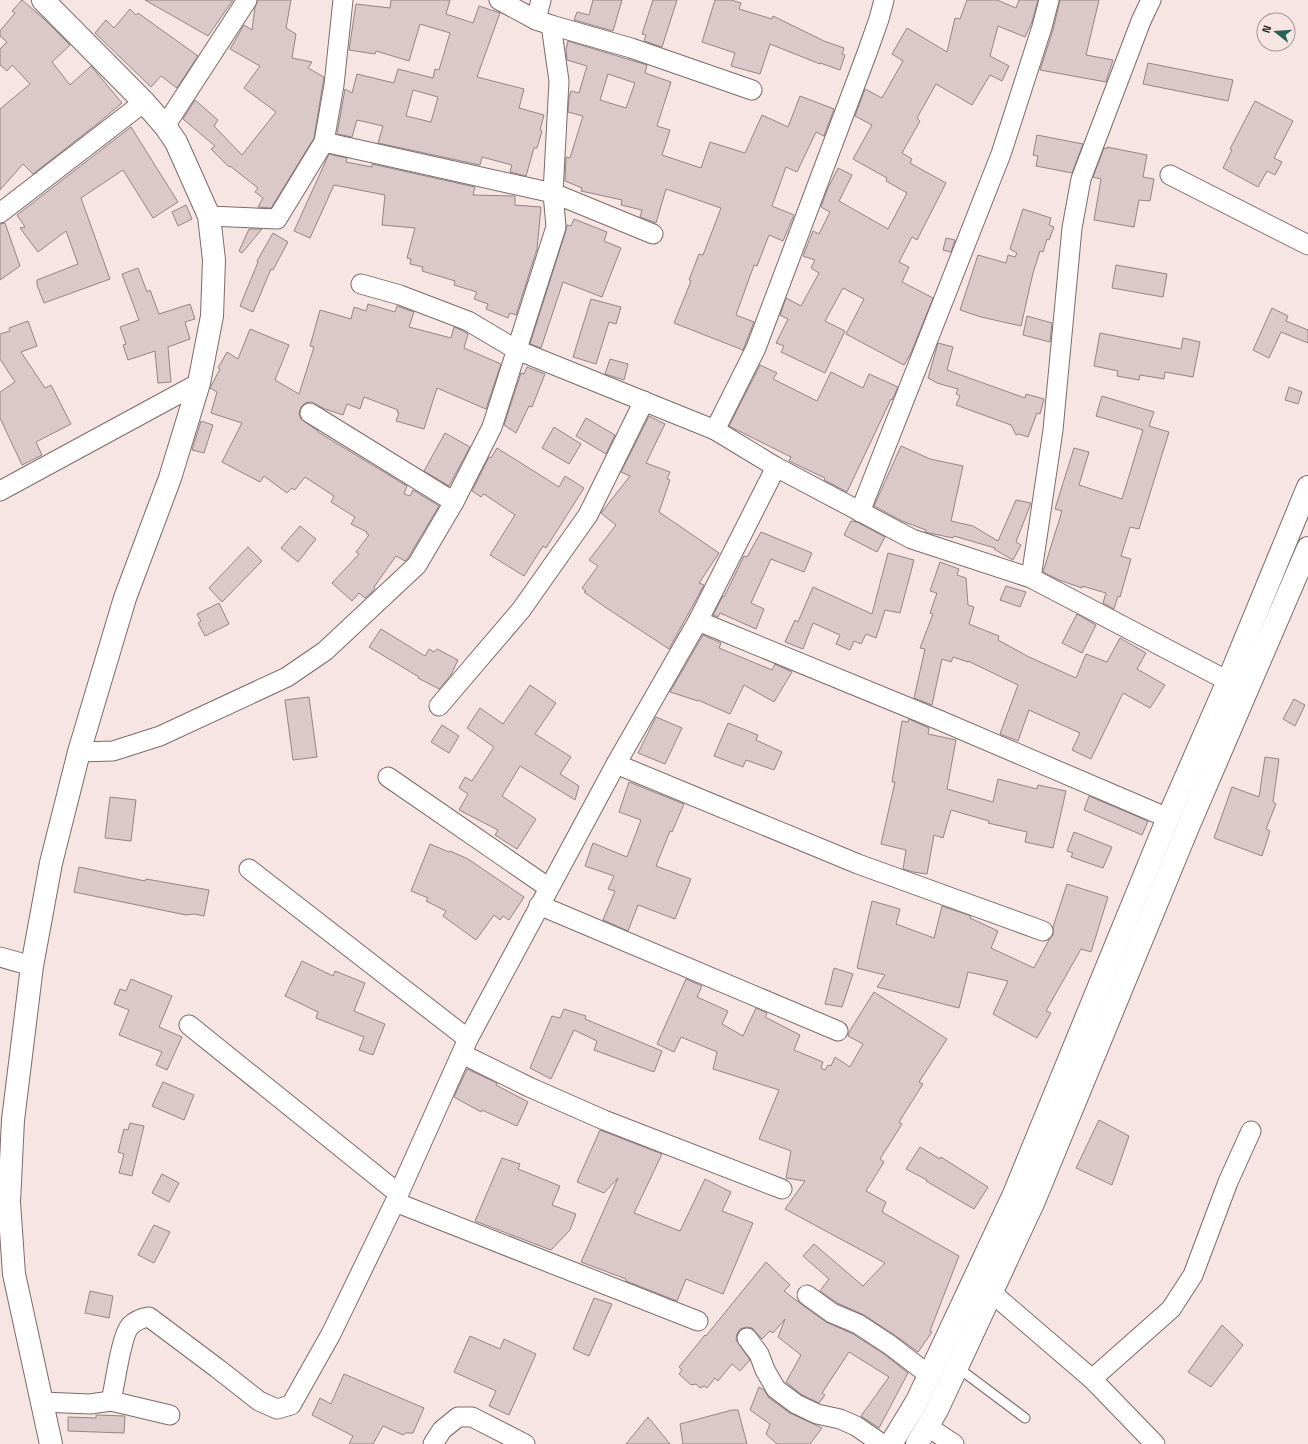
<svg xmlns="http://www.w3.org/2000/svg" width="1308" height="1444" viewBox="0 0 1308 1444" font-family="'Space Grotesk',sans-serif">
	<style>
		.building { fill: #dac9c8; stroke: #948483; fill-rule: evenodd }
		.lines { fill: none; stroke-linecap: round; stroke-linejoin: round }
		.lane-casing { stroke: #7b6c6a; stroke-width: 11 }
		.street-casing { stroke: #7b6c6a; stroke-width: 21 }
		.secondary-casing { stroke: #7b6c6a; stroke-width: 24 }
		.lane { stroke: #fff; stroke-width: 9 }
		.street { stroke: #fff; stroke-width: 19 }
		.secondary { stroke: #fff; stroke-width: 22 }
	</style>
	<rect width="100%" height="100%" fill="#f6e5e3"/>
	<g class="building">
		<path d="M22,0L44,19L70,45L52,62L70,85L91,66L122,103L97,124L33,174L23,164L0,190V109L30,84L12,65L7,71L0,65V49L7,42L0,36V31L15,13L12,11Z"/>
		<path d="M145,0H233L208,36Z"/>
		<path d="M258,0H291L286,28L296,34L292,58L312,62L308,68L324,77L314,138L271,208L258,207L263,198L255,192L258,188L230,166L229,167L211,149L215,146L183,119L195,100L218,120L214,126L242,155L276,112L244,88L260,66L230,49L244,25L252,30L255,7Z"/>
		<path d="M391,0H450L446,14L473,23L479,6L500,13L477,77L524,89L519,108L544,115L540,130L542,131L537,148H534L526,176L510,172L512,165L482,157L480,165L378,143L383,126L357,120L352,137L337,134L345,89L352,93L357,74L394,83L398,69L433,78L435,69L439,70L450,33L420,24L409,61L376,51L375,54L349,50L356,4L390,8ZM413,90L438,97L431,122L406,116Z"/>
		<path d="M593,0H622L613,31L574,20L577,12L589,15Z"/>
		<path d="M653,0H677L662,47L644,41L646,35L642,34Z"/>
		<path d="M715,0H731L741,3L739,9L772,19L773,16L824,41L844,48L842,54L845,55L840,70L820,63V64L770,44L760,74L731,66L735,53L702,42Z"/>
		<path d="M967,0H997L1016,8L1019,0H1038L1032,22L1025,37L998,26L990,56L1009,66L1002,81L990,75L972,105L936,84L917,118L920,121L902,153L912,159L910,163L946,183L917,240L912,237L899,262L909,267L902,282L933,298L911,353L904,365L846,334L864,299L843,288L825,321L845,331L825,373L781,352L784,346L776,343L788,319L780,315L786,298L801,306L819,273L811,268L815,260L803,256L813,231L819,234L830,212L821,207L827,190L838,168L852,175L839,201L888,229L907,193L886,181L887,178L853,159L872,125L855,116L865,89L882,98L903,61L892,54L907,28L947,52L955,18L960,19Z"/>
		<path d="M1060,0H1099L1086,55L1113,60L1106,82L1040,70L1053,30Z"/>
		<path d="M130,9L136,15L138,13L198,56L177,88L161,76L151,87L95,33L106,20L114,28Z"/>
		<path d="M568,41L647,65L645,73L671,82L657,126L670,130L662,155L701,168L710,142L745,153L762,115L788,127L800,96L834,109L824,136L816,132L797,172L786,167L772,206L794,215L783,241L769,235L757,266L754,265L736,315L754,322L743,350L674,323L691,281L689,280L699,254L703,255L721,208L666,189L656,223L640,217L642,210L621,205L622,200L581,191L582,188L565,181L566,157L570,158L583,116L568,112L569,98L571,91L579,93L587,66L567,60L566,49ZM608,74L635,83L626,108L600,100Z"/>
		<path d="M1148,63L1233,80L1228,101L1143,84Z"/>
		<path d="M1255,101L1293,121L1274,158L1282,162L1275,175L1267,171L1258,187L1223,168L1232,150L1230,149Z"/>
		<path d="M131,127L178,202L153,218L123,170L81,198L110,279L44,303L37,285V280L78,264L66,231L38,252L20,228L25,227L17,215Z"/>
		<path d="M1037,135L1083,144L1072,173L1036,166L1038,156L1033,155Z"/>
		<path d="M1107,147L1147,155L1143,177L1154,179L1150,201L1139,200L1134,227L1094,220L1101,179L1093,177L1104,148L1107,149Z"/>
		<path d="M329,154L347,158L346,162L372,167V164L475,187L473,195L515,196V205L541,207L537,249L516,315L510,313L508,318L486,309L488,304L474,299L477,292L454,285L455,281L422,271L423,267L410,264L411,259L407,258L415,228L382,225L385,195L334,185L310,238L294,231Z"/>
		<path d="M186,205L192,219L178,226L172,212Z"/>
		<path d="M1023,209L1051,218L1049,225L1054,227L1049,240L1047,239L1043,252L1040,251L1033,273L1021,326L981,317L960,310L978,255L1006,263L1008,255L1015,257L1017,253L1010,249Z"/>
		<path d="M574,219L607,232L604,241L621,248L602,297L563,282L541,348L530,344L566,230L567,225L571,226Z"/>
		<path d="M5,223L20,266L0,280V224Z"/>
		<path d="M249,229H262L242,253L239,251Z"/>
		<path d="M273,233L288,242L273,270L271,269L253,312L240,306L258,262L257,261Z"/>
		<path d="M946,238L955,240L951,252L943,250Z"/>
		<path d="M1116,265L1167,274L1163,297L1112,288Z"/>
		<path d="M138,268L147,292L150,290L159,314L190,304L195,319L185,322L190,339L168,347L171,382L158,383L155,351L128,360L123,345L126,344L120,327L139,320L122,274Z"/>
		<path d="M591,299L621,307L616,324L609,322L596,364L573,357Z"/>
		<path d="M368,304L395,312L397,306L414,312L409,327L451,338L454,327L463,331L468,334L464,348L501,364L486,409L437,388L424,429L396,421L399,413L397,412L398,410L364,397L360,409L347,404L343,415L325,409L311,402L305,403L301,407L299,413L301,419L318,431V432L407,486L404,494L410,496L413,490L439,506L408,558L405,561L396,556L374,587L375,588L371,593L365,598L359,593L352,601L332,583L359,554L356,552L369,535L366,533L367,532L351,524L355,517L331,502L334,496L305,477L295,490L292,488L287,493L264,476L260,482L222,462L242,423L211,413L217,392L210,388L220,369L218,368L227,352L238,359L250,329L289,345L275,380L299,394L314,347L310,346L320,310L351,319L354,307L366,311Z"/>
		<path d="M1272,308L1288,316L1286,321L1308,330V343L1281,332L1269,358L1253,350Z"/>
		<path d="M1027,316L1052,323L1050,342L1023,335Z"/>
		<path d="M28,321L37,346L21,352L45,388L51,385L71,424L36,442L42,455L22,465L0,418V392L15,382L0,359V334L10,331L9,328Z"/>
		<path d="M1100,333L1181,349L1183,338L1200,342L1193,377L1165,372L1164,379L1140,375L1139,380L1117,376L1118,371L1094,366Z"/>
		<path d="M938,343L953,347L947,370L1025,398L1026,394L1044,399L1040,414L1037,413L1028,437L1019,434L1016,435L1011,425L956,405L960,396L956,394L958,389L937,383L928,378Z"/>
		<path d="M610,359L628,364L624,380L605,374Z"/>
		<path d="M760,365L777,373L773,379L817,401L831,372L863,388L869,374L898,387L892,400L891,399L847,492L824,480L825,478L789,461L791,457L729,426Z"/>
		<path d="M527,367L545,374L532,407L529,406L516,433L504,425L521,373L524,374Z"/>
		<path d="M1289,387L1302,392L1298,404L1285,400Z"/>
		<path d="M1102,396L1154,412L1149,426L1169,432L1139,529L1130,527L1121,556L1131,559L1120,597L1118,596L1114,609L1103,603L1106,593L1082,586V588L1059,580L1043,572L1062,511L1055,509L1074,448L1089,452L1079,485L1122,499L1143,430L1096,416Z"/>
		<path d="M649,416L665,424L646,463L670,472L667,479L670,480L659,512L719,553L699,583L704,585L669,649L605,607L584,592L586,591L582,588L598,566L589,560L616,525L601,513L630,476L621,472Z"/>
		<path d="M586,418L615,435L606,454L576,436Z"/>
		<path d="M201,421L213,425L204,453L192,450Z"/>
		<path d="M554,427L581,444L569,464L542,448Z"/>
		<path d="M445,433L470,447L449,486L424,471Z"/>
		<path d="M901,446L930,459L963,466L951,521L973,526L998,541L1016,500L1031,503L1016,542L1021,545L1013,560L994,549L995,548L954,536L953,538L925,532L926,530L902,521L874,506Z"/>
		<path d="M497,448L559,487L565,476L584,488L546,548L543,546L524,576L490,555L515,515L484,494L481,497L472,491L489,457L491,458Z"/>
		<path d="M851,521L857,522L885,537L877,552L844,535Z"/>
		<path d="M300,526L316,539L298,562L281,548Z"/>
		<path d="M761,532L812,553L804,572L771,559L751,603L764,609L756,629L720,613L718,617L713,615L723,596L724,597L744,556L747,557Z"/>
		<path d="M248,547L262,561L222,602L209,588Z"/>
		<path d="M888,553L914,560L900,613L885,610L876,638L866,634L861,644L854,641L850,650L836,644L840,635L813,623L803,649L785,642L795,620L798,622L813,587L872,614Z"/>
		<path d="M940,562L959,569L957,575L966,578L968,605L974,607L969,624L999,636L998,640L1029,657L1076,678L1086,654L1107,662L1120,638L1146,653L1137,669L1165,685L1150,708L1123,693L1091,759L1072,750L1080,733L1029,710L1018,741L1000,734L1018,685L968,661V662L953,657L951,662L942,659L932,705L914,698L925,649L920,648L933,614L930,613L937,593L930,591Z"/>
		<path d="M1006,586L1026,592L1020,607L1000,600Z"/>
		<path d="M219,603L229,624L205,636L198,623L201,621L197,614Z"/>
		<path d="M1077,614L1096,625L1082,653L1062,643Z"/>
		<path d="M381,629L425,656L429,649L434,652L437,649L458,660L451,675L439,689L418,678L419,677L369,647Z"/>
		<path d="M703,635L721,643L719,648L772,670L775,664L792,672L774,702L744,685L730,714L698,700V701L670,692Z"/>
		<path d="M530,685L556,703L535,734L571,757L560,774L579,786L575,800L520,766L502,796L536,819L517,849L495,835L498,830L459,810L468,794L459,788L465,777L472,781L494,747L467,728L480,708L503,724Z"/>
		<path d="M309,697L317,757L293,760L285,700Z"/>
		<path d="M1294,699L1305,705L1295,726L1283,719Z"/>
		<path d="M656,717L682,728L665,764L638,753Z"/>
		<path d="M909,719L929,728L928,734L956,740L947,789L993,802L998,779L1037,789L1038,785L1066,791L1053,848L1025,842L1027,832L988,823L989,821L951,810L943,838L934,835L927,874L913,872L903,869L906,850L881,844L895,782H892L902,721L908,722Z"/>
		<path d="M728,723L758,735L756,740L782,752L774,770L746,760L743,767L714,756Z"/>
		<path d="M442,725L459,736L449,753L431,742Z"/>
		<path d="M1265,757L1279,759L1273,802L1276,804L1266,829L1270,831L1262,856L1214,838L1232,787L1259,797Z"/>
		<path d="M629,782L684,804L672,832L670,831L656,866L691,879L675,919L638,905L628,931L603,920L615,891L608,889L614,876L585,866L593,843L627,857L641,820L619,812Z"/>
		<path d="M1089,796L1148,821L1142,835L1084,810Z"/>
		<path d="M110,797L136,800L131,841L105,838Z"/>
		<path d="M1074,832L1112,847L1103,868L1071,857L1073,853L1067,851Z"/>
		<path d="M430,844L449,852L450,851L468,859L524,897L509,920L503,916L500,920L494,915L476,940L443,916L446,911L426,901L428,898L411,891Z"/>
		<path d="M79,867L145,881L146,879L209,890L204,916L194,914L186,915L74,892Z"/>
		<path d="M1067,884L1108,897L1091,952L1081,949L1046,1011L1051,1013L1037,1038L993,1014L1008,981L968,972L959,1008L877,987L885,975L857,968L872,901L900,909L896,924L934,938L942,906L971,916L970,918L998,931L991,948L1034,968L1049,940L1053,935V927Z"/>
		<path d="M302,961L333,976L335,971L365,983L354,1011L385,1024L373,1055L359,1050L364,1037L316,1018L318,1012L285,996Z"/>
		<path d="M834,968L853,974L842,1007L825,1004Z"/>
		<path d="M131,979L172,996L159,1027L182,1037L167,1070L156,1065L162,1052L119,1035L129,1010L114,1004L120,989L126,991Z"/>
		<path d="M686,979L702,986L697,997L728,1011L722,1024L743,1036L756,1008L767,1013L765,1017L800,1035L794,1050L823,1062L821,1068L825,1070L828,1065L831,1066L835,1057L850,1067L863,1044L848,1036L849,1032L874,992L947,1039L919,1082L923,1084L899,1122L902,1124L880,1159L884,1162L866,1191L886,1202L882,1212L959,1256L930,1331L932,1332L918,1352L896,1336L864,1315L837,1303L820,1291L829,1279L803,1256L814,1244L863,1286L885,1263L785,1209L805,1181L786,1178L791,1151L759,1139L779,1090L713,1069L717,1052L681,1037L674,1052L657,1044Z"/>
		<path d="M564,1009L586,1016L585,1019L662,1051L654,1072L594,1050L597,1041L574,1030L551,1079L530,1068L552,1016L560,1018Z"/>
		<path d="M467,1069L497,1083L496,1085L528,1102L517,1126L482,1110L481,1112L454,1097Z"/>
		<path d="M163,1082L194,1095L184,1120L152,1106Z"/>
		<path d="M1099,1120L1129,1136L1112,1185L1076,1168Z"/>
		<path d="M130,1123L144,1126L132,1176L119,1173L124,1154L118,1152L124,1129L128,1130Z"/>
		<path d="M600,1130L662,1154L634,1213L680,1231L705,1179L731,1192L722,1211L753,1223L723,1294L686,1279L677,1301L626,1281V1279L581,1262L618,1178L604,1193L577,1182Z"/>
		<path d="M920,1147L940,1159L941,1157L988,1187L974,1209L926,1181L927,1180L906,1169Z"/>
		<path d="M502,1158L520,1164L518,1169L560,1186L552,1205L576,1214L570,1230L551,1250L475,1221Z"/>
		<path d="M162,1174L179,1183L169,1202L152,1193Z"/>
		<path d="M154,1225L170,1232L154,1263L138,1255Z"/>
		<path d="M766,1262L790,1285L784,1291L801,1304L826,1322L853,1334L884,1354L908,1373L879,1428L861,1416L889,1377L849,1352L822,1393L825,1395L819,1403L802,1395L786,1382L801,1355L778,1337L785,1319L773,1333L770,1331L762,1339L752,1328L746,1327L740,1329L737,1334L736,1340L750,1360L740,1371L732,1364L718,1381L715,1378L707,1388L704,1386L700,1388L696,1384L691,1385L679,1374L682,1370L679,1367L705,1335L706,1336Z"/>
		<path d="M90,1291L113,1296L109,1318L85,1313Z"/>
		<path d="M594,1298L612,1304L589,1356L573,1349Z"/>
		<path d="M1222,1325L1243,1345L1211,1387L1188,1372Z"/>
		<path d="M470,1336L500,1349L504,1339L536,1354L509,1415L489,1406L496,1391L454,1372Z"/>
		<path d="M344,1374L424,1408L413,1433H406L403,1435L383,1426L373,1444H349L353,1436L312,1415L320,1398L331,1404Z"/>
		<path d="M759,1387L764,1390L769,1398L790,1413L822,1428L810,1444H777L766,1434L770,1424L750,1410Z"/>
		<path d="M732,1410H738L747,1444H683L680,1424Z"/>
		<path d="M96,1415L125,1416L124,1433L68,1431V1417L96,1418Z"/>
		<path d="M648,1417L670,1444H626Z"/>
	</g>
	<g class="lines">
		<defs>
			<path id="lane" d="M957,1367L1025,1418"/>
			<g id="street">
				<path d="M536,20L541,0"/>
				<path d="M551,25L631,48L752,90"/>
				<path d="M165,126L247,0"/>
				<path d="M324,142L553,193L653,234"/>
				<path d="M1170,175L1308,245"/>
				<path d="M0,213L144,102"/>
				<path d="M209,216L277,219L324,142L334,85L343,0"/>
				<path d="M361,284L400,295L468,321L517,350L715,430L776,467L912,539L1031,578L1228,681"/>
				<path d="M310,413L454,502"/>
				<path d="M715,430L756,348L867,53L879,19L884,0"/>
				<path d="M0,491L199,383"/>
				<path d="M860,512L1001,154L1042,27L1049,0"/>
				<path d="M1031,578L1053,430L1072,228L1081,179L1141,21L1151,0"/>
				<path d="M698,621L939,720L1168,818"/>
				<path d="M439,706L521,610L588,515L644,401"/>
				<path d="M79,752L113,751L160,736L287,677L325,651L417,565L454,502L492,427L556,227L553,193L559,81L551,25L536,20L499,0"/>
				<path d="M616,764L858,864L1043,931"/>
				<path d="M388,777L549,888"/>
				<path d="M249,869L468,1039"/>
				<path d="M539,905L838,1031"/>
				<path d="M0,957L32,966"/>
				<path d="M189,1025L399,1194"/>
				<path d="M462,1054L529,1087L604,1120L782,1189"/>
				<path d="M395,1202L698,1321"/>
				<path d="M980,1284L992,1293L1092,1379L1155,1444"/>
				<path d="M807,1295L832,1313L858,1324L890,1345L929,1375"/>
				<path d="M747,1338L759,1354L765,1370L776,1389L796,1404L817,1414L840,1419L856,1426L882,1444"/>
				<path d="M1092,1379L1171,1309L1193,1275L1228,1182L1251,1131"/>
				<path d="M111,1401C115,1385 121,1336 130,1326C135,1321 142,1318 149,1317L217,1368L259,1401L277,1409L291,1405L331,1334L395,1202L468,1039L616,764L698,621L776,467"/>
				<path d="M42,1402L90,1404L111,1401L170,1415"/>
				<path d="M928,1427L954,1444"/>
				<path d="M433,1444L442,1430L458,1417H472L525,1444"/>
			</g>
			<g id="secondary">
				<path d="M43,0L144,102L165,126L176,142L209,216L214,260L212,316L199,383L170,478L125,598L79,752L51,863L32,966L13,1120L9,1202L14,1274L51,1444"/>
				<path d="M891,1444L917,1401L1014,1194L1168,818L1228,681L1308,487"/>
				<path d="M917,1444L937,1410L1034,1201L1188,827L1308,548"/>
			</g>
		</defs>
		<use href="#lane" class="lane-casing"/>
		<use href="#street" class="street-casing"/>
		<use href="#secondary" class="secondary-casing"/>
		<use href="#lane" class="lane"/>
		<use href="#street" class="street"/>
		<use href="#secondary" class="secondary"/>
	</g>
	<g transform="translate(1276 32) rotate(287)"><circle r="19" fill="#f6e5e3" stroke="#a39695"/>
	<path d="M0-3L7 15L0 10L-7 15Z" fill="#216455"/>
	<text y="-6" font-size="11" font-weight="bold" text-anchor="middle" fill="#262020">N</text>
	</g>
</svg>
